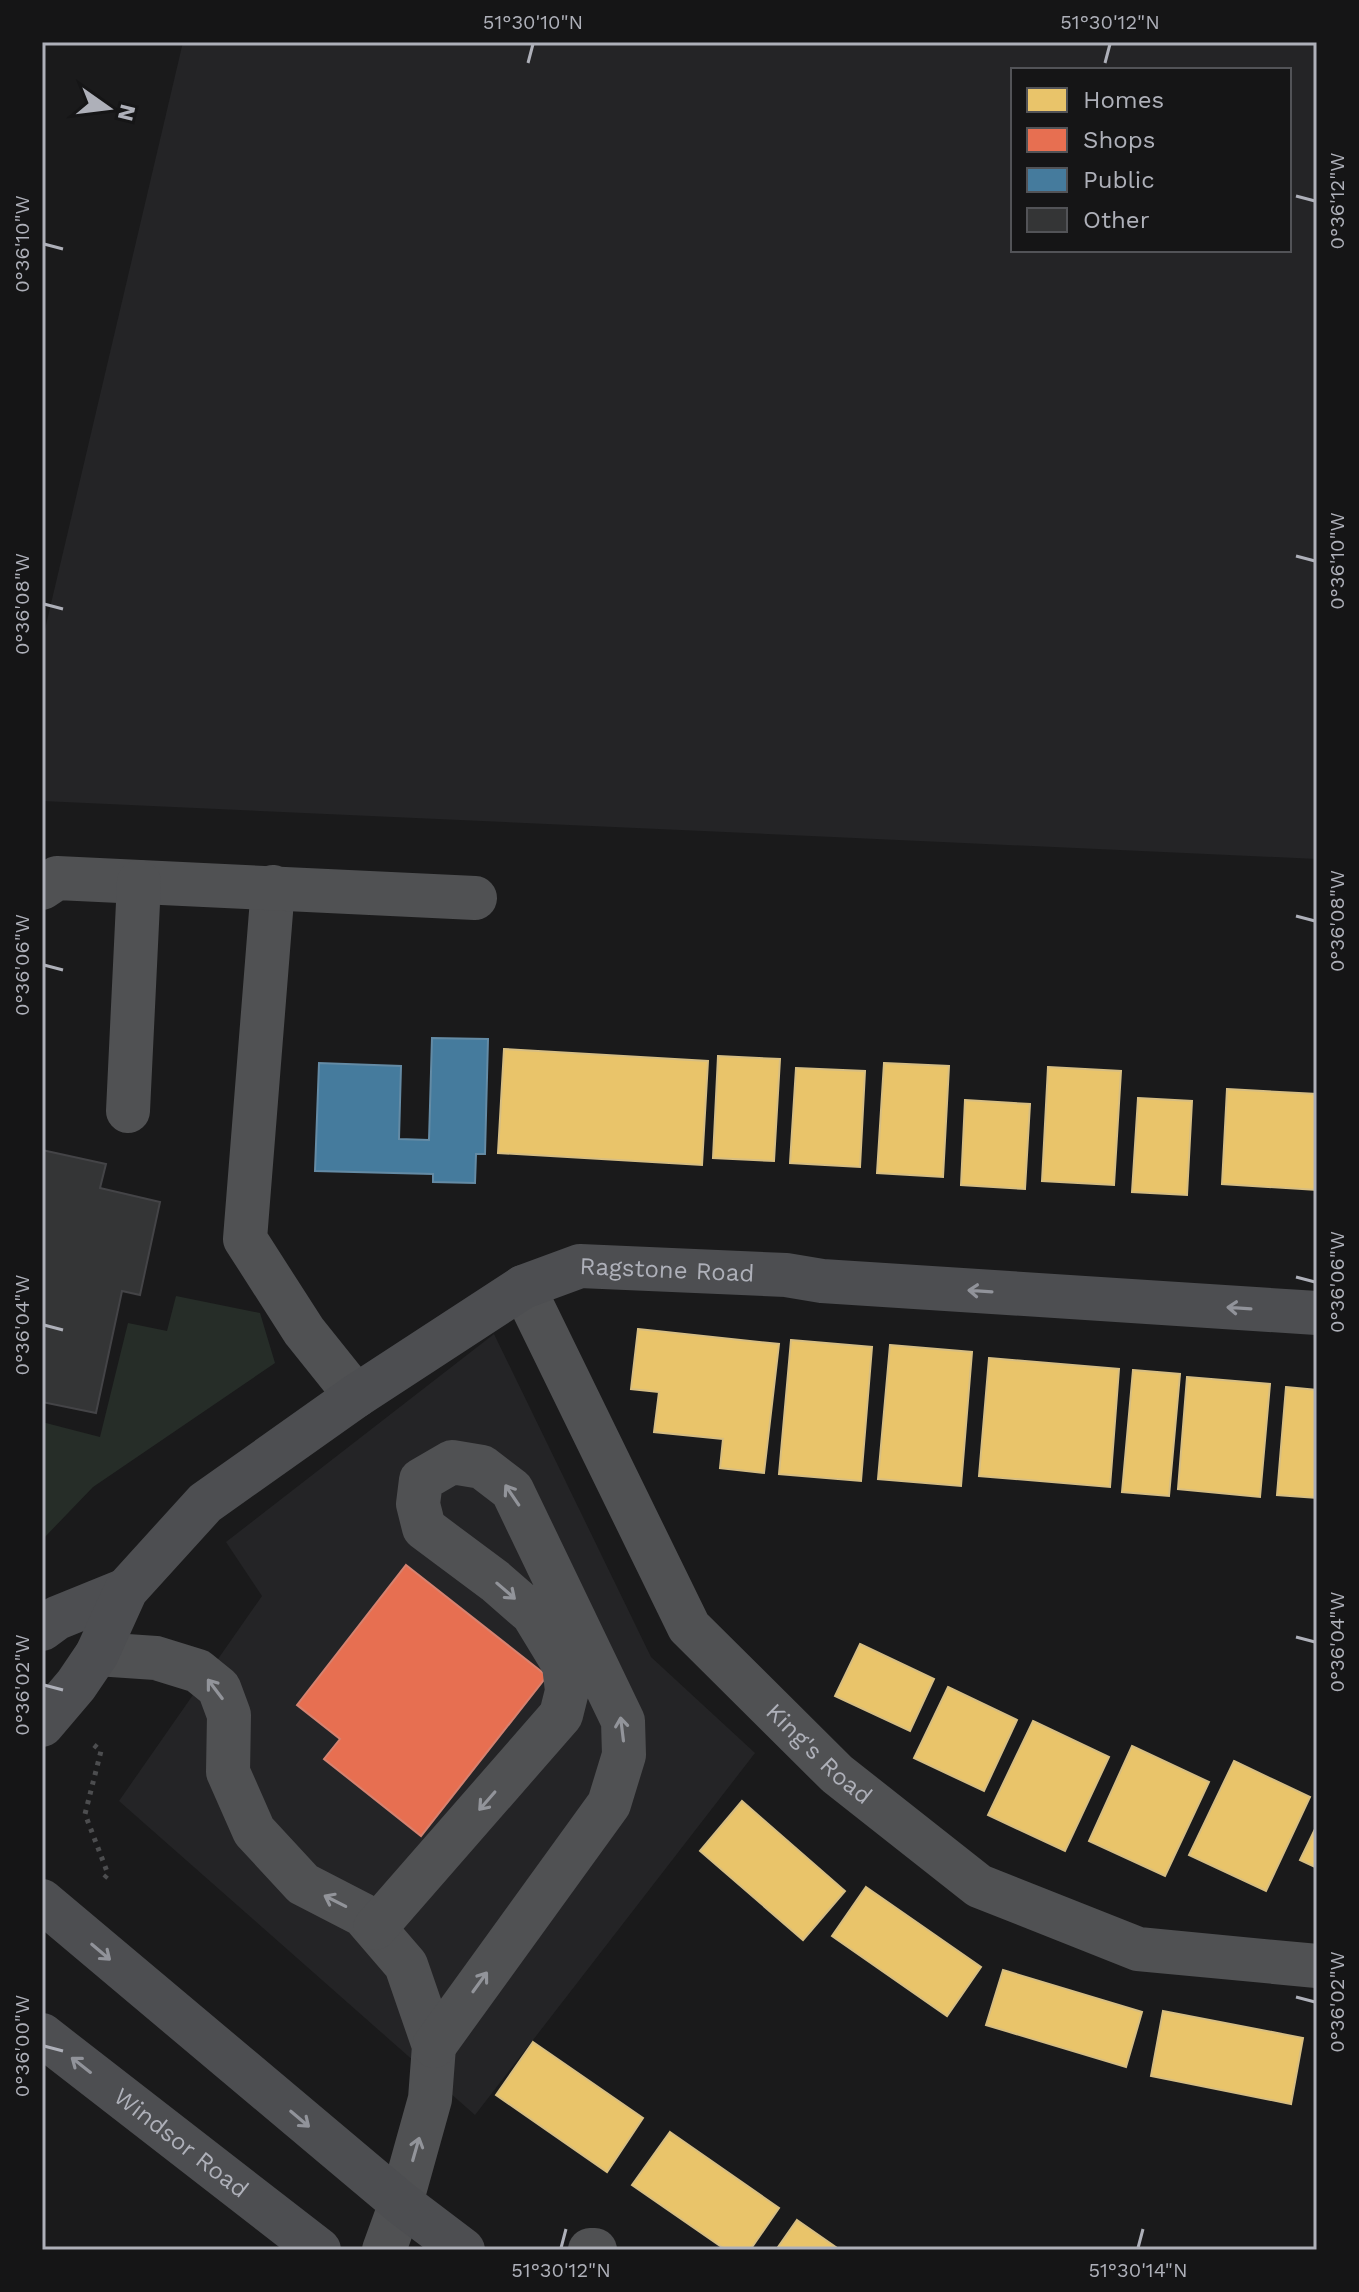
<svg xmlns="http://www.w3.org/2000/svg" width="1359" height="2292" viewBox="0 0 1359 2292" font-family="'Work Sans',sans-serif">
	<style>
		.built { fill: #242426; fill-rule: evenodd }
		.green { fill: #262d28 }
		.homes { fill: #e9c46a; stroke: #d7be82; stroke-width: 2 }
		.shops { fill: #e76f51; stroke: #d68270; stroke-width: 2 }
		.public { fill: #457b9d; stroke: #648ba5; stroke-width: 2 }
		.building { fill: #343536; stroke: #444447; stroke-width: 2 }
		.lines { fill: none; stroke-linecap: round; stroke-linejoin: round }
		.path { stroke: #4c4d4f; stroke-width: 5; stroke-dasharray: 4 6; stroke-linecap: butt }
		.minor { stroke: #505153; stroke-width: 44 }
		.major { stroke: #4d4e51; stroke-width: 44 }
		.oneway { stroke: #91939a }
		.oneway2 { stroke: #92949a }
		.ticks { fill: none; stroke: #aeb0b9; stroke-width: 3 }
		.labels { text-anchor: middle; stroke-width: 8; stroke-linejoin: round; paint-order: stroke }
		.street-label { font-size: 24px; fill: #aeb0b9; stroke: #151516 }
		.neatline { fill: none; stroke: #aeb0b9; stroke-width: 3 }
		.ticks-label { font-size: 20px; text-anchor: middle; fill: #aeb0b9 }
	</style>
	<rect width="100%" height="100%" fill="#1a1a1b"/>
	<g class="built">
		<path d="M183,42H1317V859L42,801V642ZM1013,70H1289V250H1013Z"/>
		<path d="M494,1334L651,1657L755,1753L475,2115L119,1801L262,1596L226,1542Z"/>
	</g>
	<path class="green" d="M176,1296L260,1313L275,1363L93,1487L42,1540V1422L100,1437L128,1323L167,1331Z"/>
	<g class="homes">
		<path d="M504,1049L708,1061L702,1165L498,1153Z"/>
		<path d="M718,1056L780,1059L774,1161L713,1158Z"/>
		<path d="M884,1063L949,1066L943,1177L877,1173Z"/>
		<path d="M1048,1067L1121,1071L1114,1185L1042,1181Z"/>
		<path d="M796,1068L865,1071L860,1167L790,1163Z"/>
		<path d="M1227,1089L1317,1094V1190L1222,1184Z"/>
		<path d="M1138,1098L1192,1101L1187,1195L1132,1192Z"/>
		<path d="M965,1100L1030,1104L1025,1189L961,1185Z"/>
		<path d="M638,1329L779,1344L764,1473L720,1468L723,1439L654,1432L659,1392L631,1389Z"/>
		<path d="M791,1340L872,1347L861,1481L779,1474Z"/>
		<path d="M890,1345L972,1352L961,1486L878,1479Z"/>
		<path d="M989,1358L1119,1369L1110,1487L979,1476Z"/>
		<path d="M1133,1370L1180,1374L1169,1496L1122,1492Z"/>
		<path d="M1187,1377L1270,1384L1260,1497L1178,1489Z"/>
		<path d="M1286,1387L1317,1390V1498L1277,1495Z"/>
		<path d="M860,1644L934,1679L910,1731L835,1696Z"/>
		<path d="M948,1687L1017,1720L984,1791L914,1758Z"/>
		<path d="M1033,1721L1109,1757L1065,1851L988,1815Z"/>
		<path d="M1132,1746L1209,1782L1165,1876L1089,1841Z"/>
		<path d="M1234,1761L1310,1797L1266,1891L1189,1855Z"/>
		<path d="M742,1801L845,1891L803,1940L700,1851Z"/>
		<path d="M1317,1825V1868L1300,1860Z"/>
		<path d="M866,1887L981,1967L947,2016L832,1936Z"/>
		<path d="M1003,1970L1142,2012L1126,2067L986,2025Z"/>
		<path d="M1163,2011L1303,2038L1291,2104L1151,2076Z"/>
		<path d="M533,2042L643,2118L607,2172L496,2095Z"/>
		<path d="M670,2132L779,2208L750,2250H726L632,2185Z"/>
		<path d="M797,2220L840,2250H776Z"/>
	</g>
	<path class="shops" d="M406,1565L547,1676L421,1836L324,1759L340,1739L297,1705Z"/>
	<path class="public" d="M432,1038L488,1039L485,1154H476L475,1183L433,1182V1174L315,1171L319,1063L401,1066L399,1139L429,1140Z"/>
	<path class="building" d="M42,1150L106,1164L100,1188L160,1202L140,1295L122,1291L96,1413L42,1402Z"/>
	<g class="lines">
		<path class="path" d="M94,1745L101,1751L85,1814L108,1874L101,1882"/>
		<g class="minor">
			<path d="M273,887L245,1239L304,1331L356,1396"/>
			<path d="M42,888L57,878L475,898"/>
			<path d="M128,1111L139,882"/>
			<path id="s1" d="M523,1287L689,1627L837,1774L979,1886L1138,1949L1317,1966"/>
			<path d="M97,1654L156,1658L198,1671L219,1688L229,1715L228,1772L254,1831L303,1884L363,1915L406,1965L434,2046L430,2099L401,2203L384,2250"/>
			<path d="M375,1928L561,1715L567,1691L564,1665L533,1614L495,1581L424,1528L418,1504L421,1480L452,1462L482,1467L512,1490L623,1721L624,1755L609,1804L434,2046"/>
			<path d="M590,2250H595"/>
		</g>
		<g class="major">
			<path d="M42,1629L57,1618L126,1590"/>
			<path id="s2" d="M42,1725L76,1685L97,1654L126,1590L205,1503L356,1396L523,1287L580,1266L786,1275L822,1281L1317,1313"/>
			<path d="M42,1901L401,2203L463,2250"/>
			<path id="s3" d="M42,2035L319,2250"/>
		</g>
	</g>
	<defs><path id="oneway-shaft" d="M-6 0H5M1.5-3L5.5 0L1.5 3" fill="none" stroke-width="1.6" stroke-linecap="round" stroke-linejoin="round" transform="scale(2)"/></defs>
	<g class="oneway">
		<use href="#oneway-shaft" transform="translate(980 1291) rotate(-176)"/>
		<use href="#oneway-shaft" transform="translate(1239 1308) rotate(-176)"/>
		<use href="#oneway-shaft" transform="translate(101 1952) rotate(40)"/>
		<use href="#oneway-shaft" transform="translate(81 2065) rotate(-142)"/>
		<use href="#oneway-shaft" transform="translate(300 2119) rotate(40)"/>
	</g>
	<g class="oneway2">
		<use href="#oneway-shaft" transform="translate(512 1495) rotate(-124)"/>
		<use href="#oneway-shaft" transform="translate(506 1591) rotate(41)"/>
		<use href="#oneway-shaft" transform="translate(215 1689) rotate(-127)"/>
		<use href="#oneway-shaft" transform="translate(622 1729) rotate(-97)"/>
		<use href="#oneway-shaft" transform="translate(487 1801) rotate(131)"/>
		<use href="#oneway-shaft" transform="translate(335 1901) rotate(-153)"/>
		<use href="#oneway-shaft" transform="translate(480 1982) rotate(-54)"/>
		<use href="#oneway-shaft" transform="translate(416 2149) rotate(-74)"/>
	</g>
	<path class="ticks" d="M528,63L533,44M1105,63L1110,44M1296,196L1315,201M44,244L63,249M1296,556L1315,561M44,604L63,609M1296,916L1315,921M44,965L63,970M1296,1277L1315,1282M44,1325L63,1330M1296,1637L1315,1642M44,1685L63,1690M1296,1997L1315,2002M44,2046L63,2051M561,2248L566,2229M1138,2248L1143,2229"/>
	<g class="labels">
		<g class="street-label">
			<text dy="8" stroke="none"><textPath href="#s2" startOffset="810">Ragstone Road</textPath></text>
			<text dy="8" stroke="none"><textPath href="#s1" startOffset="560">King's Road</textPath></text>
			<text dy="8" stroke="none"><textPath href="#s3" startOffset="176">Windsor Road</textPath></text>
		</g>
	</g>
	<rect width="1359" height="2292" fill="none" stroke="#151516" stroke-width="88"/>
	<rect x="1011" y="68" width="280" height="184" fill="#151516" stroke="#525357" stroke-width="2"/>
	<rect x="1027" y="88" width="40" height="24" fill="#e9c46a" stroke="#525357" stroke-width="2"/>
	<text x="1083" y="108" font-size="24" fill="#aeb0b9">Homes</text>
	<rect x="1027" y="128" width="40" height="24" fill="#e76f51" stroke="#525357" stroke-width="2"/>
	<text x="1083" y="148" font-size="24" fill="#aeb0b9">Shops</text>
	<rect x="1027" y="168" width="40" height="24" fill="#457b9d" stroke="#525357" stroke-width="2"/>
	<text x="1083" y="188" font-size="24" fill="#aeb0b9">Public</text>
	<rect x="1027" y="208" width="40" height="24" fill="#343536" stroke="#525357" stroke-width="2"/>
	<text x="1083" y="228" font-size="24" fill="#aeb0b9">Other</text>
	<g transform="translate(108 108) rotate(104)" stroke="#151516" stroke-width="6" paint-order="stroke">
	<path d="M0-6L14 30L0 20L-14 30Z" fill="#aeb0b9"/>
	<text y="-12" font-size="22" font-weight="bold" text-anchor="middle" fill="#aeb0b9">N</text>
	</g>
	<rect x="44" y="44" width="1271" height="2204" class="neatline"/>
	<g class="ticks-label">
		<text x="533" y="29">51°30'10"N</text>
		<text x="1110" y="29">51°30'12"N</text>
		<text transform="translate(1337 201) rotate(-90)" y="7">0°36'12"W</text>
		<text transform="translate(22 244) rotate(-90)" y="7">0°36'10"W</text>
		<text transform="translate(1337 561) rotate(-90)" y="7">0°36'10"W</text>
		<text transform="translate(22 604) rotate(-90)" y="7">0°36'08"W</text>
		<text transform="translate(1337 921) rotate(-90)" y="7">0°36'08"W</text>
		<text transform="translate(22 965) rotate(-90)" y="7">0°36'06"W</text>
		<text transform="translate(1337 1282) rotate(-90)" y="7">0°36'06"W</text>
		<text transform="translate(22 1325) rotate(-90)" y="7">0°36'04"W</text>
		<text transform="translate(1337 1642) rotate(-90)" y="7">0°36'04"W</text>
		<text transform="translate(22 1685) rotate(-90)" y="7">0°36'02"W</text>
		<text transform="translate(1337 2002) rotate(-90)" y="7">0°36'02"W</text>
		<text transform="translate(22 2046) rotate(-90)" y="7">0°36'00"W</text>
		<text x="561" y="2277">51°30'12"N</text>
		<text x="1138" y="2277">51°30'14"N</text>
	</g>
</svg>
